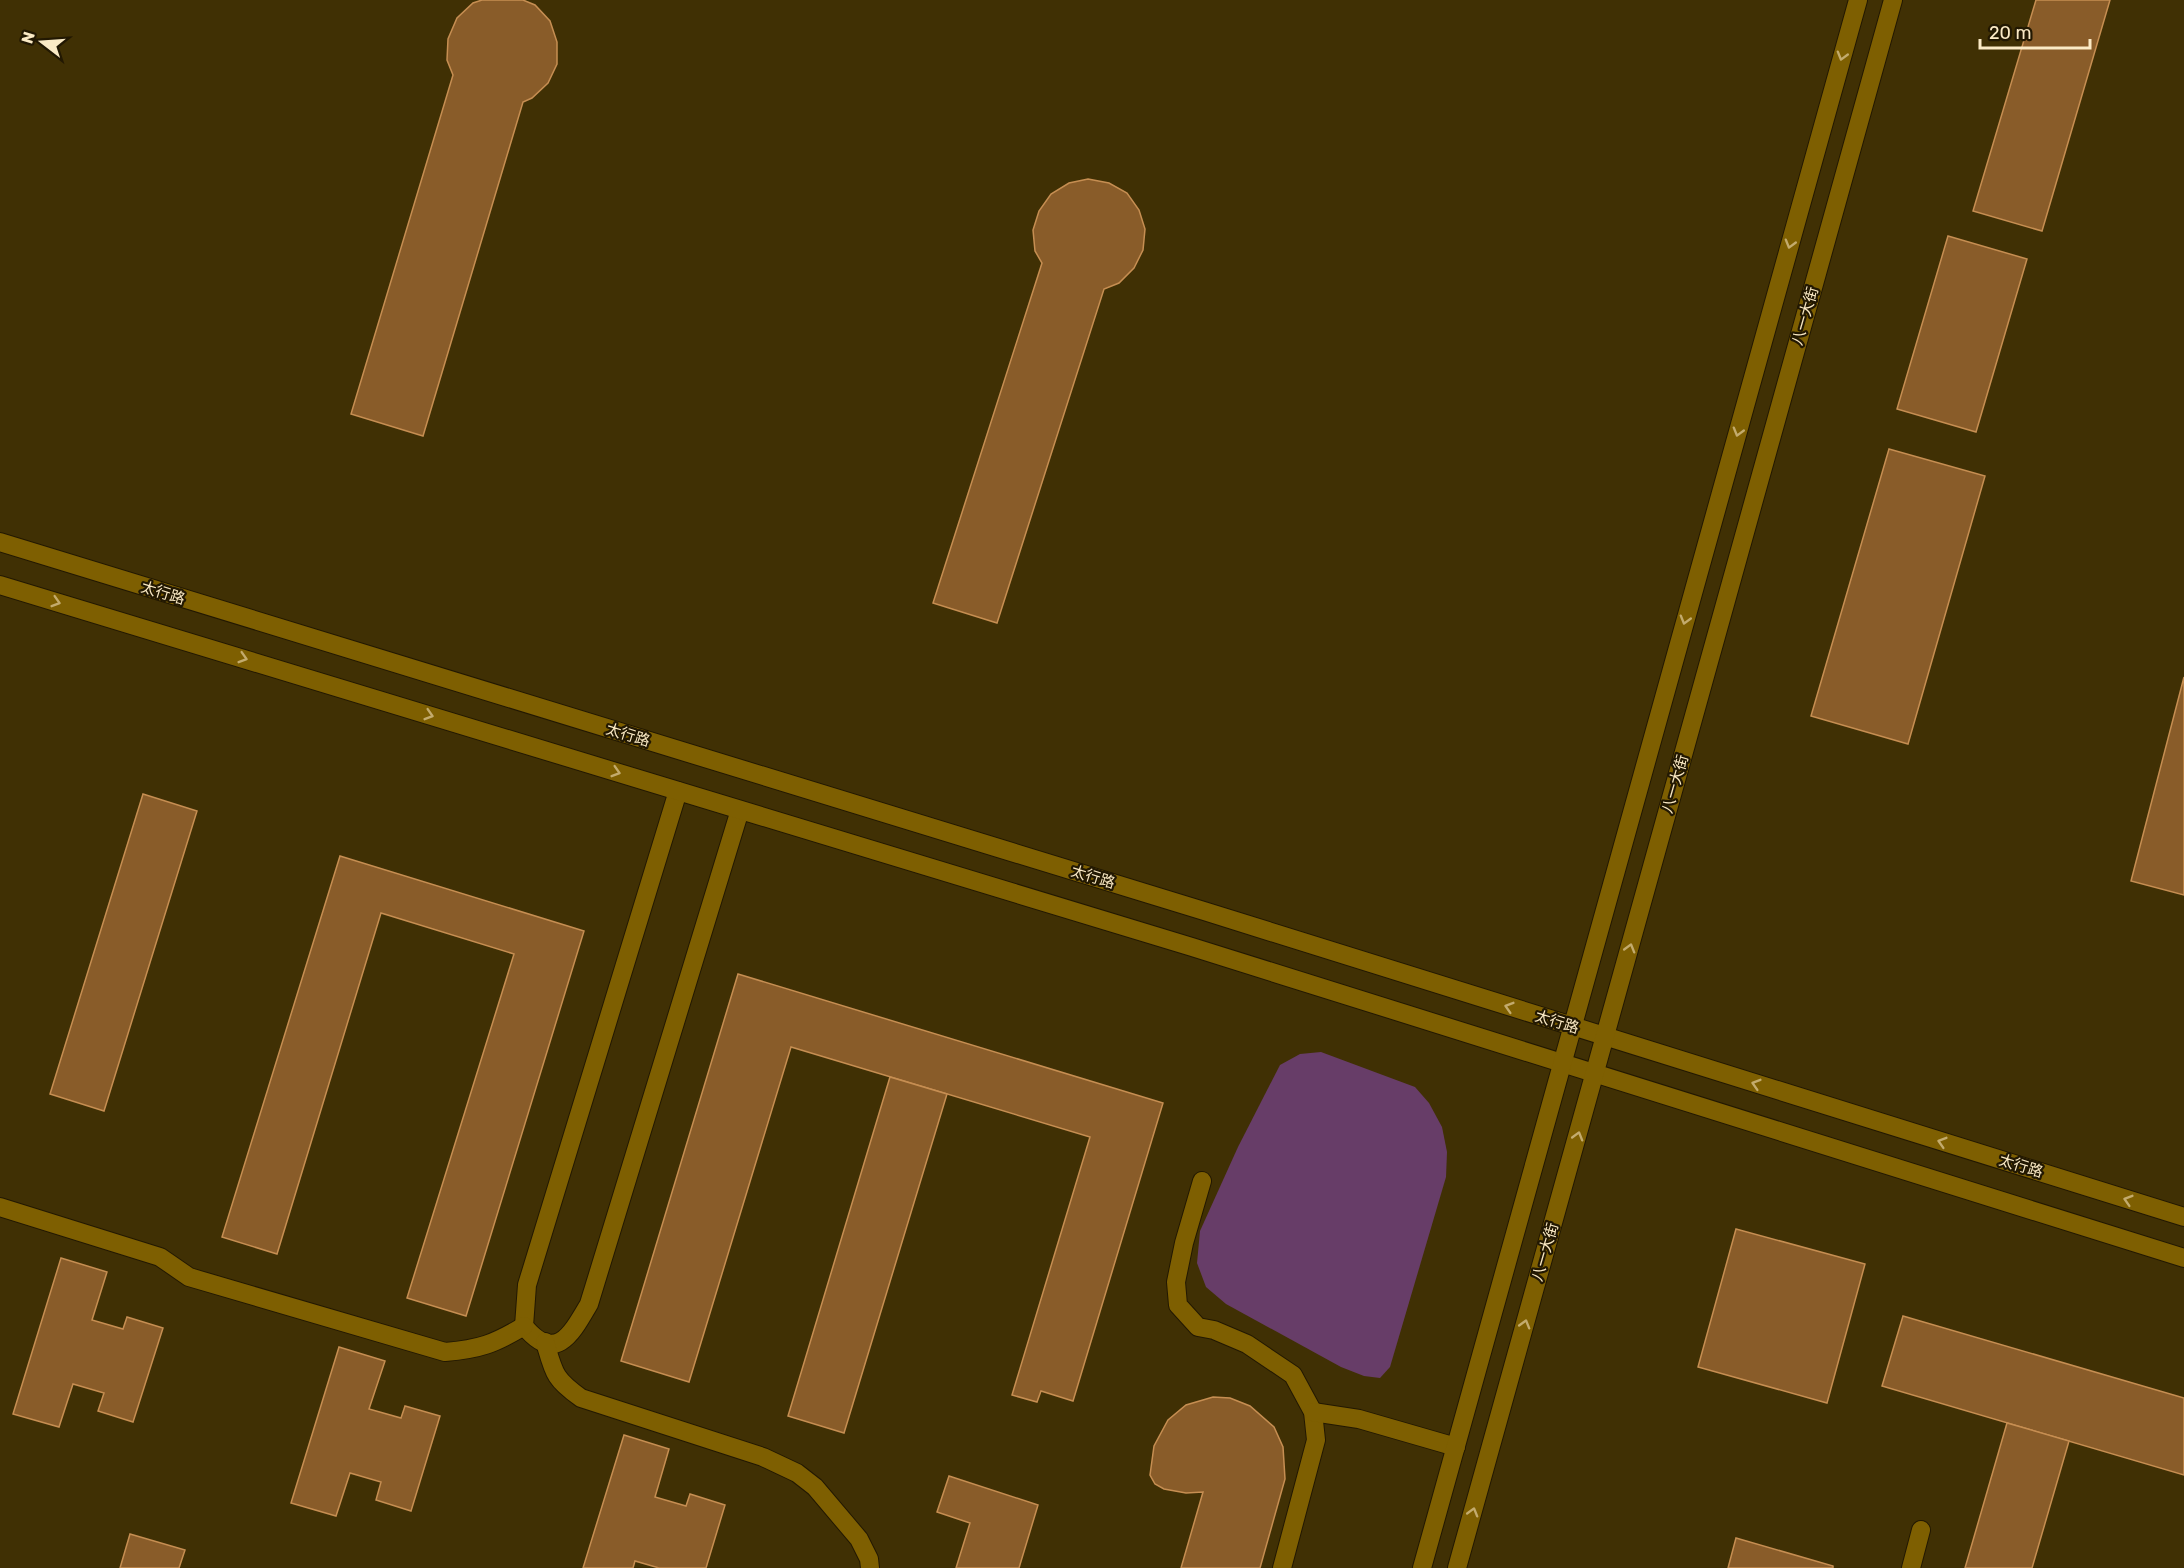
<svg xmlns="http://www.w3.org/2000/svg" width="2184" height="1568" viewBox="0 0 2184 1568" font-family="Rubik,'Noto Sans SC',sans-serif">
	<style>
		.green { fill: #673d68 }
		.building { fill: #895c29; stroke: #c68e52; stroke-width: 1.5 }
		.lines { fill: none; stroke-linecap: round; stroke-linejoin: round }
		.service-casing { stroke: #221802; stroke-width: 20 }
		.tertiary-casing { stroke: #221802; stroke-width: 20 }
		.service { stroke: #7e5f01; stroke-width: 18 }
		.tertiary { stroke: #7e5f01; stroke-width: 18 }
		.oneway { stroke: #c3ab6d }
		.labels { text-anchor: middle; stroke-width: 4.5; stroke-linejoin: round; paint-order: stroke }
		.street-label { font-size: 15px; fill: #fbeac5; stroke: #221802 }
	</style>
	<rect width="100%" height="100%" fill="#403004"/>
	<path class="green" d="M1321,1052L1415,1087L1429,1103L1442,1127L1447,1152L1446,1177L1390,1367L1380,1378L1364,1376L1341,1367L1226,1304L1206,1287L1197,1263L1200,1231L1238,1147L1280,1065L1300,1054Z"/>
	<g class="building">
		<path d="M482,0H523L535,5L550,21L557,42V64L548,83L532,98L523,102L423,436L351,414L453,75L447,60L448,39L457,18L473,3Z"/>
		<path d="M2036,0H2110L2042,231L1973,211Z"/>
		<path d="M1088,179L1109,183L1127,193L1139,210L1145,229L1143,250L1134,268L1119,283L1104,289L997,623L933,603L1042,263L1035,251L1033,230L1039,211L1051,194L1069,183Z"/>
		<path d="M1948,236L2027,259L1976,432L1897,409Z"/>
		<path d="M1889,449L1985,476L1908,744L1811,716Z"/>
		<path d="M2184,677V895L2131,881Z"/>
		<path d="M143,794L197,811L104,1111L50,1094Z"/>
		<path d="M340,856L584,931L466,1316L407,1298L514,954L381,913L277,1254L222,1237Z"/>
		<path d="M738,974L1163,1103L1073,1401L1041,1391L1037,1402L1012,1395L1090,1137L791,1047L689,1382L621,1361Z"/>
		<path d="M890,1077L947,1094L844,1433L788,1416Z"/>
		<path d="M1736,1229L1865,1264L1827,1403L1698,1367Z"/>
		<path d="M61,1258L107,1272L92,1320L123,1329L127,1317L163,1328L133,1422L98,1411L104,1393L73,1384L59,1427L13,1414Z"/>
		<path d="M1903,1316L2184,1398V1475L1882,1386Z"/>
		<path d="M339,1347L385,1361L369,1409L401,1418L405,1406L440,1416L411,1511L376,1500L381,1482L350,1473L336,1516L291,1503Z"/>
		<path d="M1213,1397L1230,1398L1250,1406L1274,1427L1283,1447L1285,1479L1260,1568H1181L1203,1492L1186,1493L1164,1489L1155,1484L1150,1475L1154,1446L1168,1420L1186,1405Z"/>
		<path d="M2007,1423L2069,1441L2032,1568H1965Z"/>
		<path d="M624,1435L669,1449L655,1497L686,1506L690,1494L725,1505L706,1568H659L635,1561L633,1568H583Z"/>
		<path d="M949,1476L1038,1505L1019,1568H956L970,1523L937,1512Z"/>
		<path d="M130,1534L185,1550L179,1568H120Z"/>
		<path d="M1736,1538L1833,1566V1568H1728Z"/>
	</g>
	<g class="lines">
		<defs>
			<g id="service">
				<path d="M678,791L527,1285L524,1326C556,1365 572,1333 589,1304L740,810"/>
				<path d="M1202,1181L1184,1243L1176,1282L1178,1305L1198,1327L1214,1330L1247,1344L1293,1375L1313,1412L1316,1440L1282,1568"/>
				<path d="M0,1207L160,1257L189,1277L445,1352C480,1349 494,1344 524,1326"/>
				<path d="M545,1342C554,1373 554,1379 581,1398L763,1457L797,1473L815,1487L859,1539L869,1559L870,1568"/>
				<path d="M1313,1412L1359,1419L1456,1447"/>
				<path d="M1911,1568L1921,1530"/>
			</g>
			<g id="tertiary">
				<path d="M0,542L1204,911L2184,1217"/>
				<path d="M0,585L1192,947L2184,1258"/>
				<path d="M1422,1568L1858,0"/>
				<path d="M1457,1568L1893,0"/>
			</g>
		</defs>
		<use href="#service" class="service-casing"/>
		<use href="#tertiary" class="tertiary-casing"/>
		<use href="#service" class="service"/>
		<use href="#tertiary" class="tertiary"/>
	</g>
	<defs><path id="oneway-chevron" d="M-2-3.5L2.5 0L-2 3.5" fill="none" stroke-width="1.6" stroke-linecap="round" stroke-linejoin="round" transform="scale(1.5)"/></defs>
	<g class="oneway">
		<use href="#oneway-chevron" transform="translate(1842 56) rotate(106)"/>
		<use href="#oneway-chevron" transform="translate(1790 244) rotate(106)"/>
		<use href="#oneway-chevron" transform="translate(1738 432) rotate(106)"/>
		<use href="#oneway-chevron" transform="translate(56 602) rotate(17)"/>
		<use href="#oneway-chevron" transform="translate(1685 620) rotate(106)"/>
		<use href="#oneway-chevron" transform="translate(243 658) rotate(17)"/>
		<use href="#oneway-chevron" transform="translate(429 715) rotate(17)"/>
		<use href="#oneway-chevron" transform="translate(616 772) rotate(17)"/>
		<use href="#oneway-chevron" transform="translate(1630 948) rotate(-74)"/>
		<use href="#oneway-chevron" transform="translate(1509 1007) rotate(-163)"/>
		<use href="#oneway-chevron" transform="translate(1756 1084) rotate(-163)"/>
		<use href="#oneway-chevron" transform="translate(1578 1136) rotate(-74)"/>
		<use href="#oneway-chevron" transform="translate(1942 1142) rotate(-163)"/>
		<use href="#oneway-chevron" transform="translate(2128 1200) rotate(-163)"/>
		<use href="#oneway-chevron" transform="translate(1525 1324) rotate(-74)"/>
		<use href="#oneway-chevron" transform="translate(1473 1512) rotate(-74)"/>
	</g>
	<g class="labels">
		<g class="street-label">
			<text transform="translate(1805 316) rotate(-74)" y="5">八一大街</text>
			<text transform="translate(163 593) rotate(17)" y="5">太行路</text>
			<text transform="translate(628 735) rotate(17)" y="5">太行路</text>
			<text transform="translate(1675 784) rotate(-74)" y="5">八一大街</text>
			<text transform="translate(1093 877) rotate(17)" y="5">太行路</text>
			<text transform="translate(1557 1022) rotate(17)" y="5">太行路</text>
			<text transform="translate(2021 1166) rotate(17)" y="5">太行路</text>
			<text transform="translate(1545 1252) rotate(-74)" y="5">八一大街</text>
		</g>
	</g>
	<g transform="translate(42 42) rotate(287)" stroke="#221802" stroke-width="4.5" paint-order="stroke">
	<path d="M0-4.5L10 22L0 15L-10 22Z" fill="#fbeac5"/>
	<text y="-9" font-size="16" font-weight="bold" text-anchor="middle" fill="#fbeac5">N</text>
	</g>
	<path d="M1980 39v9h110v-9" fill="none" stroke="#fbeac5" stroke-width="3"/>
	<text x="1989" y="39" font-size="18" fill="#fbeac5" stroke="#221802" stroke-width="4.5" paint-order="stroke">20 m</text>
</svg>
